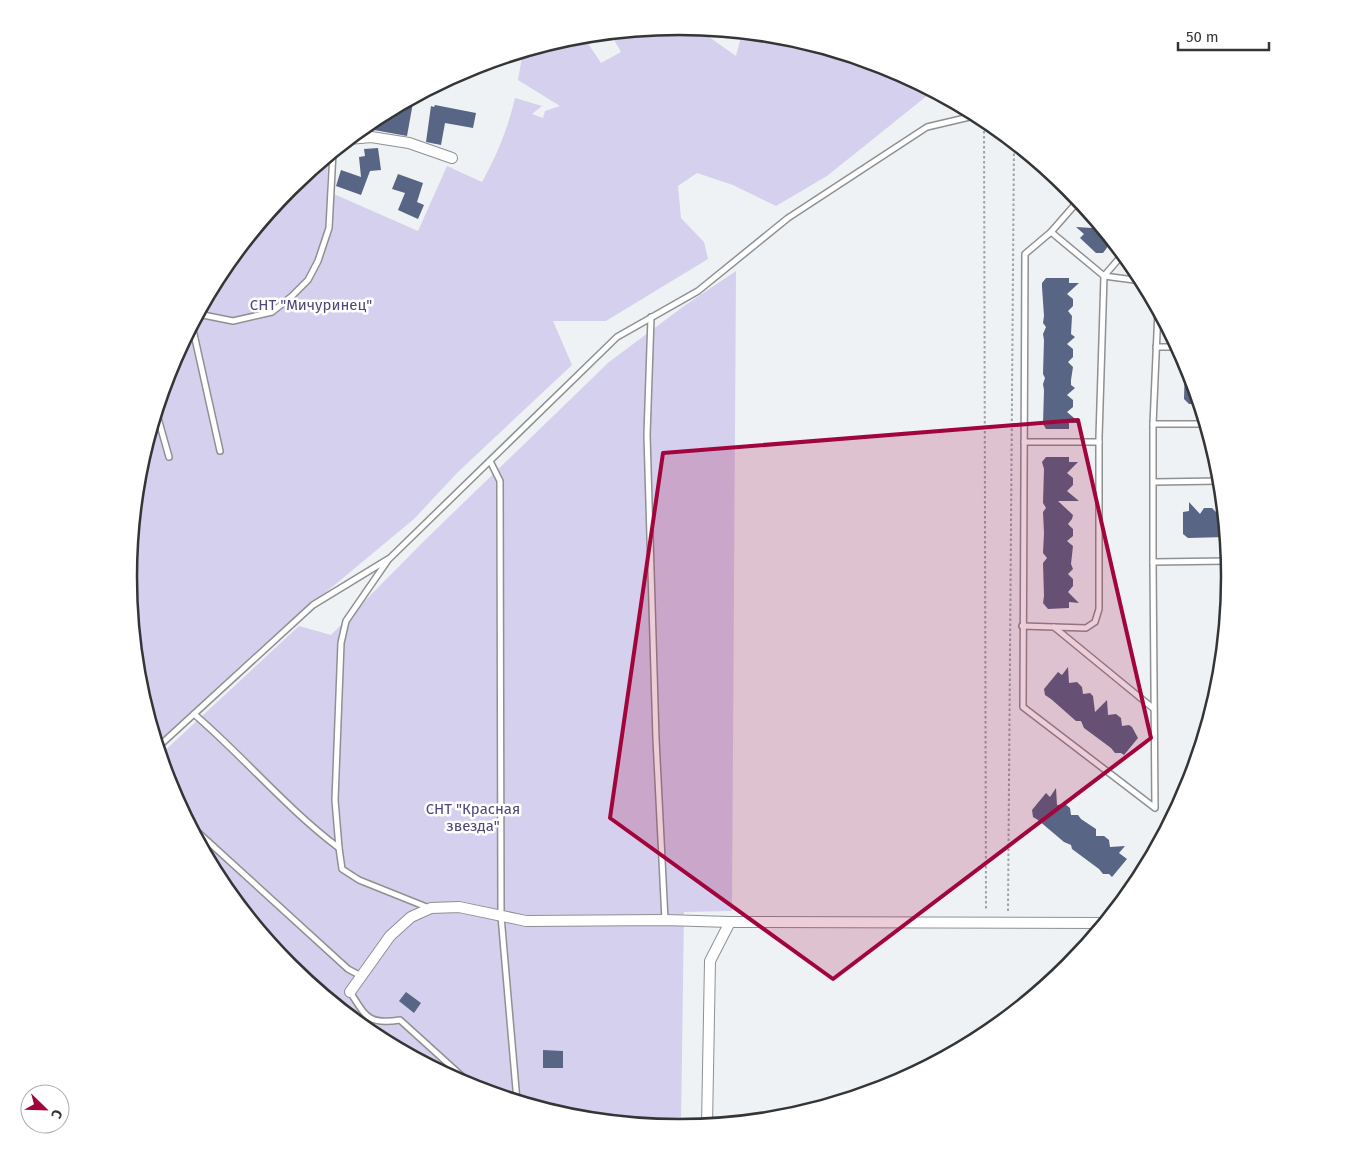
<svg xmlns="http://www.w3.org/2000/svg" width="1358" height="1154" viewBox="0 0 1358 1154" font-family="'Fira Sans',sans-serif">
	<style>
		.green { fill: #d5d0ee }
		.building { fill: #586584 }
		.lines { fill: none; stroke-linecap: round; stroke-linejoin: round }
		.lane-casing { stroke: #8e9092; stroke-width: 8 }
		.street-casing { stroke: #8e9092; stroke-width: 12 }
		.path { stroke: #a0a2a4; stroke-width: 2; stroke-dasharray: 2.5 2.5; stroke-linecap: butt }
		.lane { stroke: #fff; stroke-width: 5 }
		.street { stroke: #fff; stroke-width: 10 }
		.marked { fill: #a2053c; fill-opacity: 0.2; stroke: #a2053c; stroke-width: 4; stroke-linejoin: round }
		.labels { text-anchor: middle; stroke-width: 5; stroke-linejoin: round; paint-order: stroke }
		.park-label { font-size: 15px; fill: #514678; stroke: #fff }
		.rim { fill: none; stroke: #343536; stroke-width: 2.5 }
	</style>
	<rect width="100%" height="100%" fill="#eff2f4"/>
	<g class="green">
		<path d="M679,26L707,29L709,37L736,56L742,33L787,37L890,68L933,91L827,176L776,206L733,185L697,173L678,186L681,218L704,242L708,259L606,321H553L572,365L458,472L414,519L307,608L157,743L139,684L128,577L139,469L170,366L221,271L290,187L326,158L328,159L327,191L418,231L447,166L482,182C497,155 508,128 515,98L542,106L532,114L543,118L545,111L560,106L518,80L523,51L572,37L583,36L601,63L621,52L610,33Z"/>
		<path d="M736,271L732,911L684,912L681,1127L571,1117L468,1086L373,1035L289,966L221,883L170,788L160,755L299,626L331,635L425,540L609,362L684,306Z"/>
	</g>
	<g class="building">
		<path d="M414,97L407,136L374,130L375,118Z"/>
		<path d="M435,105L476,113L473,128L445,123L441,145L426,142L431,106L434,107Z"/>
		<path d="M378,148L381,170L370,171L361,195L336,186L341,170L361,177L359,157L365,156L364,149Z"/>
		<path d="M398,174L423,183L417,202L424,205L418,219L398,210L405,193L392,189Z"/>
		<path d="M1092,216L1112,241L1103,253H1096L1080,238L1084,234L1076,227L1092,228Z"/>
		<path d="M1046,278H1069V283H1079L1067,294L1073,299V306L1068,311L1072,316L1071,334L1075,337L1067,344L1073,349V357L1068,362L1073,367L1071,380V385L1075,388L1067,395L1073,400V407L1067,412L1080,423H1069V429H1046L1043,424L1044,390L1043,384L1045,378L1043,374L1044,340L1043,334L1046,327L1043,323L1044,316L1042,287V283Z"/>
		<path d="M1185,363L1188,366L1198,400L1194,404H1189L1184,399Z"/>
		<path d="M1046,457H1069V462H1078L1067,473L1073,478V485L1067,491L1079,501H1058L1073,515L1072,519L1068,524L1073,529V536L1067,541L1073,546L1071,564L1073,569L1068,574L1073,579V586L1068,592L1079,603L1069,602V608L1048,609L1043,603L1044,596L1043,563L1047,558L1043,553L1044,533L1043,512L1046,508L1043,503L1044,469L1042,462Z"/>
		<path d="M1189,502L1200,514L1204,508H1212L1217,513L1223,507L1226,537L1188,538L1183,534V512L1189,511Z"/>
		<path d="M1068,667L1069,683L1077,682L1082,687L1083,694L1090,693L1093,696L1095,712L1107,700L1108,715L1116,714L1121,718L1122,726L1129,725L1132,727L1138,738L1124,755L1121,753H1115L1111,748L1084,728L1081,721H1076L1051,699L1045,695L1044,689L1058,672L1062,675Z"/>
		<path d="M1056,788L1057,805L1065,804L1070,808L1071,815H1078L1081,819L1096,829V836H1104L1109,840L1110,847L1125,846L1119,853L1127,859L1112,877L1109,874H1103L1099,869L1072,849L1071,845L1064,842L1038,820L1033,817L1032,810L1046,793L1050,797Z"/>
		<path d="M406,992L421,1003L414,1013L399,1001Z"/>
		<path d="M543,1050L563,1051V1068H543Z"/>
	</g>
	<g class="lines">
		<defs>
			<g id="lane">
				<path d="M1079,200L1051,232L1104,276L1142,281"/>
				<path d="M1051,232L1025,254L1023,707L1155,808L1153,562"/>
				<path d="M1158,310L1153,424V562L1228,561"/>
				<path d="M198,314L233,321L272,312L292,296L308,280L318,261L329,228L333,152"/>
				<path d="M651,317L647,435L656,739L665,920"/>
				<path d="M192,325L220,451"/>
				<path d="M1156,347H1177"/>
				<path d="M156,411L169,457"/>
				<path d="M1153,424H1205"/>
				<path d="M1024,442H1099"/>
				<path d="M490,461L500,481L501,916L517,1101"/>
				<path d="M1154,482L1220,481"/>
				<path d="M1022,626L1086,628L1095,622L1099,609V437L1104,276L1123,254"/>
				<path d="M1054,627L1154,709"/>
				<path d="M194,714C244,757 286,808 339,848L342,869L359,880L429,908"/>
				<path d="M158,747L313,605L390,558L617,337L698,291L788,218L927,127L978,115"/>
				<path d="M190,825L348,969L361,976"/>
				<path d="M339,848L335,800L341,643L346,621L388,560"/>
				<path d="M350,992C366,1016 367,1025 400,1020L475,1088"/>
			</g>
			<g id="street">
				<path d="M349,139L371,137L409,143L452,158"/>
				<path d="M350,992L390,936L411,917L431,908L459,907L526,921L665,920L730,922L1104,923"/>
				<path d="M707,1125L710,961L730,922"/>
			</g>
		</defs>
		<use href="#lane" class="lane-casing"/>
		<use href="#street" class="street-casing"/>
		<g class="path">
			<path d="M984,121L986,911"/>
			<path d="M1008,911L1014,143"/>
		</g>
		<use href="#lane" class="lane"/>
		<use href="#street" class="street"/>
	</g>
	<path class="marked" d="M1078,420L1151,738L833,979L610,818L663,453Z"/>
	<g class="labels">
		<g class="park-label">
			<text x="311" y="310">СНТ "Мичуринец"</text>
			<text x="473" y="814">СНТ "Красная<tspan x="473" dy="17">звезда"</tspan></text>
		</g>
	</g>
	<path d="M0 0H1358V1154H0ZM137 577a542 542 0 1 1 1084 0a542 542 0 1 1-1084 0Z" fill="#fff" fill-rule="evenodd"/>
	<path class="rim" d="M137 577a542 542 0 1 1 1084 0a542 542 0 1 1-1084 0Z"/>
	<g transform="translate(45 1109) rotate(113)"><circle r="24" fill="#ffffff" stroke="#aeaeaf"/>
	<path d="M0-4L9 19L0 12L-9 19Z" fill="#a2053c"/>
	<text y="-8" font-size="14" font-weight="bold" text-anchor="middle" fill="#343536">С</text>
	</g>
	<path d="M1178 42v8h91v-8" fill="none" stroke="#343536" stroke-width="2.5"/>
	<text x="1186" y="42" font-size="15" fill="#343536" stroke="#ffffff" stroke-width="4" paint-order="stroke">50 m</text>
</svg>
